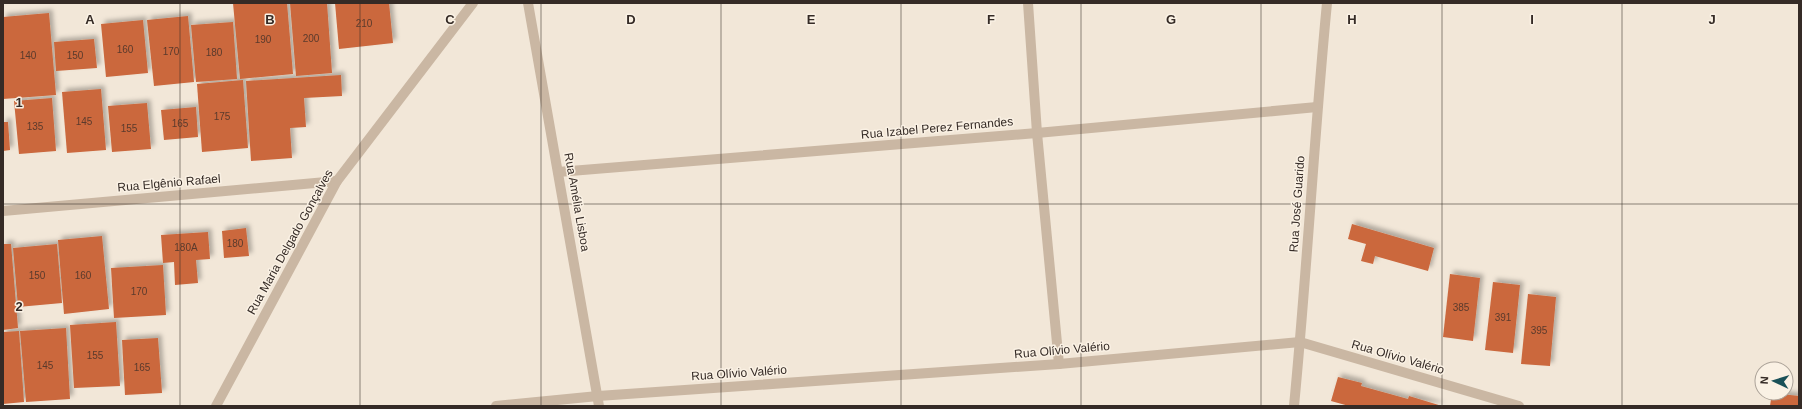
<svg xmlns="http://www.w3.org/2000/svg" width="1802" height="409" viewBox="0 0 1802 409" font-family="Helvetica,sans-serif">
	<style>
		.building { fill: #cb673c; filter: url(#shadow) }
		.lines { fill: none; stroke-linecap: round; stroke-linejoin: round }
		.street { stroke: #cab7a3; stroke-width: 10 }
		.grid { fill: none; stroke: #352b26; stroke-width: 1; stroke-opacity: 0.55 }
		.labels { text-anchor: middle; stroke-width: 3; stroke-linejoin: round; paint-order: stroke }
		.number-label { font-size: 10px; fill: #5a3a2c }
		.street-label { font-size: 12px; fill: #352b26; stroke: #faf1e4 }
		.grid-label { font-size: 13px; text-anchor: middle; font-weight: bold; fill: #352b26; stroke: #faf1e4; stroke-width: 3; stroke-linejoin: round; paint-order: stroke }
	</style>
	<defs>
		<filter id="shadow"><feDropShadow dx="3.5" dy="-3.5" stdDeviation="2" flood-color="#0004"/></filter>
	</defs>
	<rect width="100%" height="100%" fill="#f2e7d8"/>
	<g class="building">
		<path d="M233,3H287L293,74L240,79Z"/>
		<path d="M290,3H327L332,73L296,76Z"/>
		<path d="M335,3H389L393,43L339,49Z"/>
		<path d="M49,13L56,95L3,99V17Z"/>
		<path d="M188,16L194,82L154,86L147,20Z"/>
		<path d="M143,20L148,73L106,77L101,24Z"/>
		<path d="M233,22L237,79L196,82L191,25Z"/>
		<path d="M94,39L97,68L56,71L54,42Z"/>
		<path d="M341,75L342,96L304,98L306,127L290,128L292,158L251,161L246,81Z"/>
		<path d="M243,80L248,148L202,152L197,84Z"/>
		<path d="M101,89L106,150L67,153L62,92Z"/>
		<path d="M52,98L56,151L19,154L14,101Z"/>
		<path d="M147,103L151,149L112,152L108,106Z"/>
		<path d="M196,107L198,137L164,140L161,110Z"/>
		<path d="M3,122H8L10,150L3,151Z"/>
		<path d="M1352,224L1434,248L1428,271L1375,256L1373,264L1361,261L1366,244L1348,239Z"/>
		<path d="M246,228L249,256L224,258L222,231Z"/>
		<path d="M208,232L210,259L196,260L198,283L175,285L174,262L163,263L161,235Z"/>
		<path d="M102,236L109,309L64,314L58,240Z"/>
		<path d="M3,244H11L18,328L3,330Z"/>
		<path d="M57,244L62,303L18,307L13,248Z"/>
		<path d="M163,265L166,315L114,318L111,268Z"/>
		<path d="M1450,274L1480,278L1473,341L1443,337Z"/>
		<path d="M1493,282L1520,285L1513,353L1485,350Z"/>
		<path d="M1528,294L1556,297L1550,366L1521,364Z"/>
		<path d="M116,322L120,386L74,388L70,325Z"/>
		<path d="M66,328L70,399L26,402L20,331Z"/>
		<path d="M19,331L24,402L3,404V332Z"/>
		<path d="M158,338L162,393L125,395L122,340Z"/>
		<path d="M1338,377L1362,383L1361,386L1408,399L1409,396L1442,406H1349L1331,401Z"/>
		<path d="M1772,393L1799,396V406H1770Z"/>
	</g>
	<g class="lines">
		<g class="street">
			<path d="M528,3L599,406"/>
			<path d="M1028,3L1037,133L1059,364"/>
			<path d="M558,172L1037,133L1317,107"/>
			<path d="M3,211L337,181"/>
			<path d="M216,406L337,181L473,3"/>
			<path d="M496,406L598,396L1059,364L1300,342L1519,406"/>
			<path d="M1294,406C1307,272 1314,137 1327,3"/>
		</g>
	</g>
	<path class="grid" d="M180,3V406M360,3V406M541,3V406M721,3V406M901,3V406M1081,3V406M1261,3V406M1442,3V406M1622,3V406M3,204H1799"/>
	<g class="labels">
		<g class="number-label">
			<text x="364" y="27">210</text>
			<text x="311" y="42">200</text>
			<text x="263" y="43">190</text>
			<text x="125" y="53">160</text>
			<text x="171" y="55">170</text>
			<text x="214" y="56">180</text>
			<text x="28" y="59">140</text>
			<text x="75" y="59">150</text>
			<text x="222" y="120">175</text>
			<text x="84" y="125">145</text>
			<text x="180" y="127">165</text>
			<text x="35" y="130">135</text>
			<text x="129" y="132">155</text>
			<text x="235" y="247">180</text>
			<text x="186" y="251">180A</text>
			<text x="37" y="279">150</text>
			<text x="83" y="279">160</text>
			<text x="139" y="295">170</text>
			<text x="1461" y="311">385</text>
			<text x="1503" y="321">391</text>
			<text x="1539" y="334">395</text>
			<text x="95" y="359">155</text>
			<text x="45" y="369">145</text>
			<text x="142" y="371">165</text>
		</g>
		<g class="street-label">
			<text transform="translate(937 128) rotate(-5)" y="4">Rua Izabel Perez Fernandes</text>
			<text transform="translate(169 183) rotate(-5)" y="4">Rua Elgênio Rafael</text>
			<text transform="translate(577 202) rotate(80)" y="4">Rua Amélia Lisboa</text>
			<text transform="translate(1297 204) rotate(-86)" y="4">Rua José Guarido</text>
			<text transform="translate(290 242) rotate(-61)" y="4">Rua Maria Delgado Gonçalves</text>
			<text transform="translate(1062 350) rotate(-5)" y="4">Rua Olívio Valério</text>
			<text transform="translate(1398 357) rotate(16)" y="4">Rua Olívio Valério</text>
			<text transform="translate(739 373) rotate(-4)" y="4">Rua Olívio Valério</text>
		</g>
	</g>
	<g class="grid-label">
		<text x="90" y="24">A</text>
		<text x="270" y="24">B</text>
		<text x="450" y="24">C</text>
		<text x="631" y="24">D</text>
		<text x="811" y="24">E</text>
		<text x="991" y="24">F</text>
		<text x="1171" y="24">G</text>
		<text x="1352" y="24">H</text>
		<text x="1532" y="24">I</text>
		<text x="1712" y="24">J</text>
		<text x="19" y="107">1</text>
		<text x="19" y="311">2</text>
	</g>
	<rect width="1802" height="409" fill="none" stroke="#352b26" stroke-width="8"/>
	<g transform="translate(1774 381) rotate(274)"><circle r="19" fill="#faf1e4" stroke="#aba298"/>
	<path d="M0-3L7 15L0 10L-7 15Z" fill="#1a5158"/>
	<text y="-6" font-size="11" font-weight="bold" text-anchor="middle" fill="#352b26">N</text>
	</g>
</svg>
